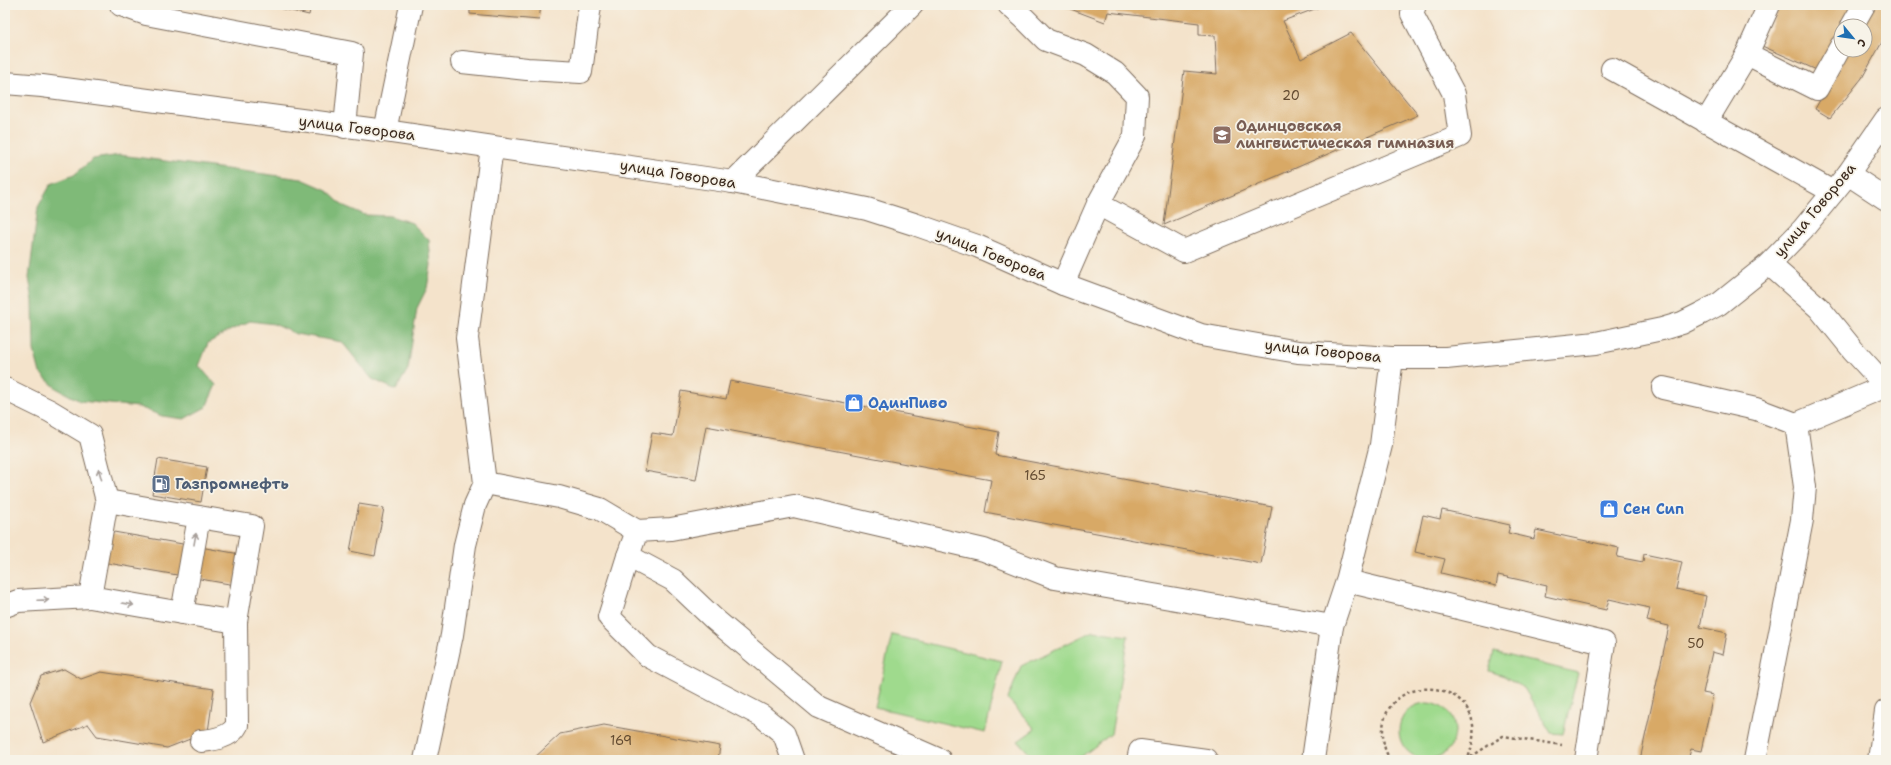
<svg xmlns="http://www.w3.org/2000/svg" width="1891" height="765" viewBox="0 0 1891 765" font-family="'Shantell Sans',sans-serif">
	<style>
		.green { fill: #9fda8d; stroke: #6d8256 }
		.forest { fill: #7fba78; stroke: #5d724b }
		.building { fill: #d8a966 }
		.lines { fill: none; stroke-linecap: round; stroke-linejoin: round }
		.minor-casing { stroke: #7c6b5b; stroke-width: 24 }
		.major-casing { stroke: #7c6b5b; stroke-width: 24 }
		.path { stroke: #7c6b5b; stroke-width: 2.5; stroke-dasharray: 3 3; stroke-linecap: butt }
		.minor { stroke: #fff; stroke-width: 22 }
		.major { stroke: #fff; stroke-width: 22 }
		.oneway { stroke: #a79f9a }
		.labels { text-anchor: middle; stroke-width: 3.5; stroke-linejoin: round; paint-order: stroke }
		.number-label { font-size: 13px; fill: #624a30 }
		.education-label { font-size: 15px; font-weight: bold; fill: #785e54; stroke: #f7f3e8; text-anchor: start }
		.street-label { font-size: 15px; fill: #3b2a1e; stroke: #f7f3e8 }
		.shop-label { font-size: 15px; font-weight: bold; fill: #366cbe; stroke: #f7f3e8; text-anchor: start }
		.service-label { font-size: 15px; font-weight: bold; fill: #4e5e75; stroke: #f7f3e8; text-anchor: start }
	</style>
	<rect width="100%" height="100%" fill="#f7f3e8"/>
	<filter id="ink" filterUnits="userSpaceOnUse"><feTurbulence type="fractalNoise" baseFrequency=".025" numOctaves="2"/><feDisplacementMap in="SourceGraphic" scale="8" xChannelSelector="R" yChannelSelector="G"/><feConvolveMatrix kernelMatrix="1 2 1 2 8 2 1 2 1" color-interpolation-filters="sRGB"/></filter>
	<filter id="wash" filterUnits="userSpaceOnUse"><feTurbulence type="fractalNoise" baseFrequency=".012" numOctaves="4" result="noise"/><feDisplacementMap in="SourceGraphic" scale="16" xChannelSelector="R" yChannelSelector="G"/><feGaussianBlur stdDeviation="0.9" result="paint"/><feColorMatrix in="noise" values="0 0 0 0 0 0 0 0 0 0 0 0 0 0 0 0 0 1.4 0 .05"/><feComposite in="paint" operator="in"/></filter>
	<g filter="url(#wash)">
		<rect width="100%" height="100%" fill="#f4e3cb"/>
		<g class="green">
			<path d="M1093,631L1128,636L1111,734L1077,760H1035L1018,741L1035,729L1008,699L1021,666Z"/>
			<path d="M892,635L1002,661L985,733L875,707Z"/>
			<path d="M1494,652L1578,673L1563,734L1551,733L1524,688L1504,676L1489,671Z"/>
			<circle cx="1427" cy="731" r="28"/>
		</g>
		<path class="forest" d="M120,155L302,179L325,189L342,205L365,215L390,216L412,223L429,240L431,265L427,288L417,308L408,369L396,390L372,379L342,342L296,334L274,324L250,321L229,331L208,343L199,366L216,385L206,407L184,419L162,416L139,407L80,401L56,388L40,373L34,350L33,301L29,278L38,207L51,184L74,175L93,159Z"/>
		<g id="blocks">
			<g class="building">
				<path d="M266,5H311L309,15Z"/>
				<path d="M470,5H541L539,20L470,14Z"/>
				<path d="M1060,5H1325L1283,21L1301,59L1351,33L1418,115L1164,225L1184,71L1217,74L1215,36L1199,35V23L1108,12L1105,22Z"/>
				<path d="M1780,5H1855L1843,26H1841V30L1819,71L1762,46Z"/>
				<path d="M1873,5H1886V35L1862,78L1830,118L1815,109L1848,50H1865V26H1861Z"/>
				<path d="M730,381L999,432L995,455L1272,507L1261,564L985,512L991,480L706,426L696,480L645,471L652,433L673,436L681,391L726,399Z"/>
				<path d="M158,459L207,467L201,502L152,494Z"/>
				<path d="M359,504L384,508L375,556L350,551Z"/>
				<path d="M1442,510L1510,525L1508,533L1534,539L1536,530L1619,548L1617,557L1643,562L1644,554L1682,562L1676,589L1706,596L1700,627L1727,633L1723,655L1712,652L1703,693L1713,695L1701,751L1691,749L1688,760H1640L1669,626L1647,621L1650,608L1609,599L1606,610L1545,596L1547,586L1498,575L1496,586L1441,573L1445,559L1415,552L1423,515L1440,519Z"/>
				<path d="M108,531L240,554L235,585L102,562Z"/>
				<path d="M64,669L81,679L101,672L214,689L208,732L167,748L97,736L88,724L43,742L30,702L41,676Z"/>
				<path d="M604,725L720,746L718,760H532L560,734Z"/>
			</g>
		</g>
	</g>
	<g filter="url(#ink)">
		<use href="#blocks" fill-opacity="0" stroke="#7c6b5b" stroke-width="1"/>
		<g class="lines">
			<defs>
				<g id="minor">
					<path d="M121,5L146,14L352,53L345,127"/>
					<path d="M1009,5L1024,18L1046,40L1086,55L1115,73L1137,96L1135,136L1098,204L1063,284"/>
					<path d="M1852,26L1864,5"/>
					<path d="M1747,54L1769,5"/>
					<path d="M462,62L527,69L581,72L590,5"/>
					<path d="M1612,69L1833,192"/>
					<path d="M1706,122L1747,54L1817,89L1841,46"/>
					<path d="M385,131L411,5"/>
					<path d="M1848,174L1886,199"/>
					<path d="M733,182L912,5"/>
					<path d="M1098,204L1184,251L1460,136L1454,94L1412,14L1415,5"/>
					<path d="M1769,264L1819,308L1853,350L1886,386"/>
					<path d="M1663,388L1756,409L1796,424"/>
					<path d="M5,389L50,411L90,435L107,501L90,597L18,601L5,606"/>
					<path d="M485,483L559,497L600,509L637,531"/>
					<path d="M199,517L252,526L236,622L237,725C231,737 214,740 201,741"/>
					<path d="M628,556L609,617L648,656L762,716L784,734L793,760"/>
					<path d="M1347,581L1604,643L1586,760"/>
					<path d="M90,597L182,613L199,517L107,501"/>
					<path d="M182,613L236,622"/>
					<path d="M425,760L452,635L465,545L475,505L485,483L467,338L492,147"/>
					<path d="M940,760L819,707L714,619L673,580L628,556L637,531L671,529L794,506L984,550L1055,578L1332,626"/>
					<path d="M1138,760L1140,751L1206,760"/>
					<path d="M1313,760L1332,626L1347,581L1381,445L1392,358"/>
					<path d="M1755,760L1802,520L1805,487L1796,424L1886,386"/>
					<path d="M1879,760L1886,711"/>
				</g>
				<path id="major" d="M5,83L42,86L385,131L733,182L867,209L914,224L977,246L1063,284L1201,335L1298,352L1392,358H1446L1596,343L1662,329L1682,323L1702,313L1719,304L1769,264L1803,229L1848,174L1886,119"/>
			</defs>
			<use href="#minor" class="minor-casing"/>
			<use href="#major" class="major-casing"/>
			<g class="path">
				<path d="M1391,760C1385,753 1383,743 1383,734C1380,666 1500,675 1468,758L1459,760"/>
				<path d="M1466,760L1503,736L1562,745"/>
			</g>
			<use href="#minor" class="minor"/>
			<use href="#major" class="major"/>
		</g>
		<defs><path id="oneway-shaft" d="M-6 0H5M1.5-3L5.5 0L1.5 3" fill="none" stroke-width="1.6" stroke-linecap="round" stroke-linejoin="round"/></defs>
		<g class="oneway">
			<use href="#oneway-shaft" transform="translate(100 474) rotate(-105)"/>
			<use href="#oneway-shaft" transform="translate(195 539) rotate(-80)"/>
			<use href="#oneway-shaft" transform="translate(43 600) rotate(-2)"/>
			<use href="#oneway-shaft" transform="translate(128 604) rotate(10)"/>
		</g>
	</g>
	<defs>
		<symbol id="school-square" viewBox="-11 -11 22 22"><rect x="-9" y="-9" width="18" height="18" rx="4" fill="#8d6e63" stroke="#f7f3e8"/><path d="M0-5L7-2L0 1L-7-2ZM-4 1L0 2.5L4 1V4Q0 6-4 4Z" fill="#fff"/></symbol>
		<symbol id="shop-square" viewBox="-11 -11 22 22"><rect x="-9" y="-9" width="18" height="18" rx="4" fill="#3f7fe0" stroke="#f7f3e8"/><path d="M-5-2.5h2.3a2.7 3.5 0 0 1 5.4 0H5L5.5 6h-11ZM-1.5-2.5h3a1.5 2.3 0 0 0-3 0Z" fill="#fff"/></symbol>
		<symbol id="fuel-square" viewBox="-11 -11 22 22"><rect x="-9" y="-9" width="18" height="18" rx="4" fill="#5c6f8a" stroke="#f7f3e8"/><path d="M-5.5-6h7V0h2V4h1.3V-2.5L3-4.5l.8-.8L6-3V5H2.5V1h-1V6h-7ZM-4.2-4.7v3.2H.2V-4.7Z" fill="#fff"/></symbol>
	</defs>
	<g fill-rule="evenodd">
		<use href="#school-square" x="1211" y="124" width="22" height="22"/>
		<use href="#shop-square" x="843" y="392" width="22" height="22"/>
		<use href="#fuel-square" x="150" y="473" width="22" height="22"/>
		<use href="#shop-square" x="1598" y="498" width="22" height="22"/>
	</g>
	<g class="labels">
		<g class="number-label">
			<text x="1291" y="100">20</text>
			<text x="1035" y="480">165</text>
			<text x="1696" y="648">50</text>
			<text x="621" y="745">169</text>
		</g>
		<g class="education-label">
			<text x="1236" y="131">Одинцовская<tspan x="1236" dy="17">лингвистическая гимназия</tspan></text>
		</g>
		<g class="street-label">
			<text transform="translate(357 128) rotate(7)" y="5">улица Говорова</text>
			<text transform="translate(678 174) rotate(9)" y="5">улица Говорова</text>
			<text transform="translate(1815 210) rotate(-50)" y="5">улица Говорова</text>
			<text transform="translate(991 254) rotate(22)" y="5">улица Говорова</text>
			<text transform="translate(1323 351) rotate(6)" y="5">улица Говорова</text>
		</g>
		<g class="shop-label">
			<text x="868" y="408">ОдинПиво</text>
			<text x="1623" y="514">Сен Сип</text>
		</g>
		<g class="service-label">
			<text x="175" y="489">Газпромнефть</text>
		</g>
	</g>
	<rect width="1891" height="765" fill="none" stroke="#f7f3e8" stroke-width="20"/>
	<g transform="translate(1853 38) rotate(119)"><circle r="19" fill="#f7f3e8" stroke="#aca397"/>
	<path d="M0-3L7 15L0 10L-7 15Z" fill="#1f6fb2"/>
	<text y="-6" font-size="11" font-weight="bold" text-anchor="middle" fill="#3b2a1e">С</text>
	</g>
</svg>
